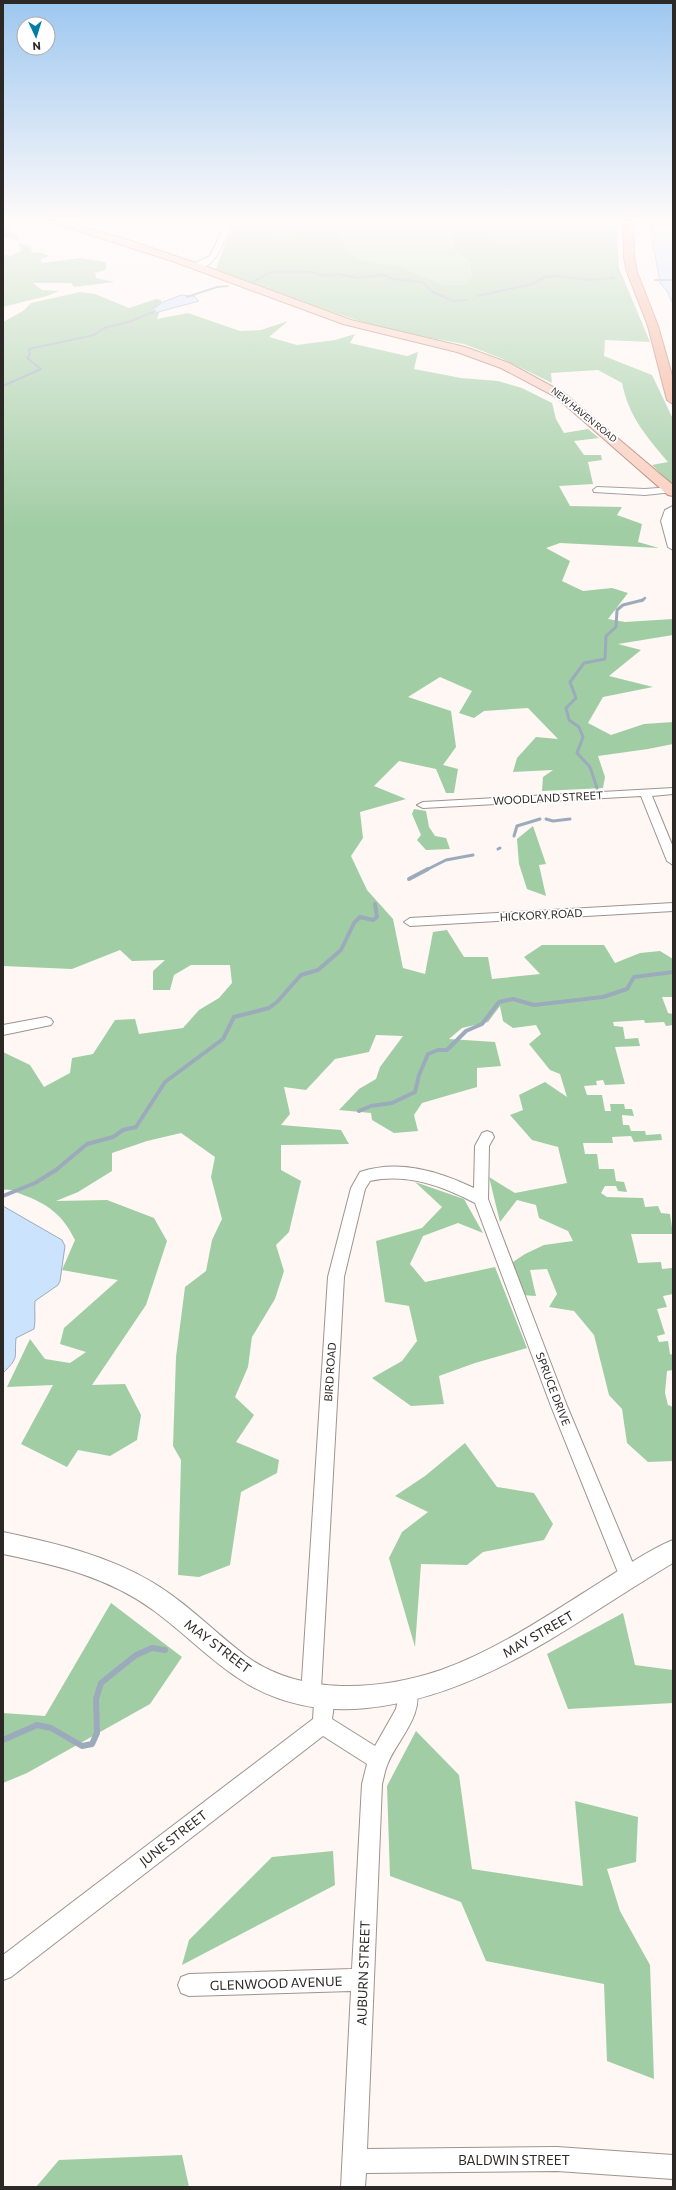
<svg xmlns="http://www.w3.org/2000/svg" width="676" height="2190" viewBox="0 0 676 2190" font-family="Commissioner,sans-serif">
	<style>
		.green { fill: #b0dcb3 }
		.forest { fill: #a1cda4 }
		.water { fill: #cce3fd; stroke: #9cabbc }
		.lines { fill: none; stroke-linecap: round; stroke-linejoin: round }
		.stream-far4 { stroke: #9cabbc; stroke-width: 2 }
		.stream-far3 { stroke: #9cabbc; stroke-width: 2.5 }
		.stream-far2 { stroke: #9cabbc; stroke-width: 3 }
		.stream-far1 { stroke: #9cabbc; stroke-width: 4 }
		.stream { stroke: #9cabbc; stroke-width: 6 }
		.minor-casing { stroke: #9e938f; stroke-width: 2 }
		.tertiary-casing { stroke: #9e938f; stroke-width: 2 }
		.primary-casing { stroke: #af7f6e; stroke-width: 2 }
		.motorway-casing { stroke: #af7f6e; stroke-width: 2 }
		.minor { fill: #fff; fill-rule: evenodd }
		.tertiary { fill: #fff; fill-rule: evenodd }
		.primary { fill: #f9cebf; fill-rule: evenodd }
		.motorway { fill: #f5ae95; fill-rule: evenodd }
		.labels { text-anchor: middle; stroke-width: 3.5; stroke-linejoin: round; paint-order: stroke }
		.far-street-label { font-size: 9px; fill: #2c2826; stroke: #fff }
		.street-label { font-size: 11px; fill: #2c2826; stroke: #fff }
		.near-street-label { font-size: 13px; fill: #2c2826; stroke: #fff }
	</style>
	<rect width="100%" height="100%" fill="#fef7f4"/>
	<path class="green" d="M240,221H564L575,227L574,231L469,261L472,276L467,284L445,285L398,266L362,260L347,252L341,239V232C313,230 264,239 240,227Z"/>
	<g class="forest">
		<path d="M32,221L7,228L16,234L19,241L3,237V222Z"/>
		<path d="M237,221H240V227C264,239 313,230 341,232V237L347,252L362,260L398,266L445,285L467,284L472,276L469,261L454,249L453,232C435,234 417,230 398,229L394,221H456L464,224L469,221H502L485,228L501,245L574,231L575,226L564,221H616L619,268L650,342L605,340L604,356L652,375L673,419V485L652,465L668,462C646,436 629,417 622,383L598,370L551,373L552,383L503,359L464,344L387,330L269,291L216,269L228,237Z"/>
		<path d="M18,242L31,247L32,253H42L49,256L40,260L42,263L80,258L106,262V270L95,273L96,278L115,282L74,287L71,283H33L42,290L59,291L47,296L3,307V254L10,256L21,251Z"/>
		<path d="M80,292L95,294L129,308L156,299L161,300L162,306L157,319L188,313L240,331L261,330L288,321L269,337L297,345L335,340L355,334L350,343L407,356L418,352L414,369L461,378L498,381L522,388L552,403L556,419L564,433L588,429L599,438L574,441L584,455H601L602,460L588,462L593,484L559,486L570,506L622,507L617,515L642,524L638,542L659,548L560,543L546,548L570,561L562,581L583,591L612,588L628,593L608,619L625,622L673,619V635L618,644L641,650L609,676L653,687L603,697L588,723L611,735L644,724L673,722V744L648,749L598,756L605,777L603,788L542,791L543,777L553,770L513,772L517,758L536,737L558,739L528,708L484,711L474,718L459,713L472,691L440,677L408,697L451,711L456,747L443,765L458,769L454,793H446L436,769L399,761L374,786L406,799L360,812L363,838L351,856L367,890L393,919L403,968L425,974L433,932L447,930L464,957H488L492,979L540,974L524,957L542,945H604L615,963L640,953L660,951L673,959V997H662L668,1013L673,1014V1025L666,1026L664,1022L645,1023L644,1020L613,1022L614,1026L623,1027L625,1039L638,1038L640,1046L615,1047L625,1084L605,1085L603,1080L596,1081L597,1085L584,1086L587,1095H602L605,1111H611L610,1104H624L625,1109H632L634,1116L622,1115L623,1125H629L631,1131H645L646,1135L661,1134L662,1140L634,1142L631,1136L612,1137L613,1143H583L585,1154H597L599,1169H614L616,1181L624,1182L627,1192L618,1191L616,1186H605L601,1193L607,1197L643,1198L645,1207L658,1206L661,1213L670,1214L673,1234H631L638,1263L661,1262L662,1269L672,1268L673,1294L663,1296L667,1307L657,1309L665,1334L657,1336L659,1342L668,1341L670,1354L673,1355V1370L667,1371L665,1393L668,1405L673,1407V1461L648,1462L627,1443L622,1409L609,1395L594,1335L574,1311L549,1307L557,1294L547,1269L530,1270L536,1296L521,1295L510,1264L525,1254L544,1245L573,1241L568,1231L539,1218L536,1205L517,1200L500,1222L489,1177L515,1193L567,1183L558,1147L532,1140L510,1115L523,1110L519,1095L545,1082L567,1097L560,1074L550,1070L529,1044L541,1034L536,1025L513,1028L503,1021L500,1006L488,1022L462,1028L449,1039L495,1042L501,1066L477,1068V1087L422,1103L414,1115L418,1131L394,1133L372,1120L371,1113L339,1110L359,1089L376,1079L380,1067L403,1036L376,1035L369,1052L335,1059L306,1090L284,1087L290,1114L281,1125L341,1130L349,1144L281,1145V1170L301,1181L289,1232L276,1245L284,1271L275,1299L252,1337L248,1367L235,1397L254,1415L236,1442L279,1460L277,1473L241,1492L230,1565L199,1577L178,1575L181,1460L173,1446L176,1357L185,1287L206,1271L212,1240L222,1219L211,1177L215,1157L181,1133L147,1141L112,1153V1171L78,1192L56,1201L107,1200L154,1218L167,1241L146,1305L92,1385L125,1384L141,1415L137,1440L110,1456L78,1450L67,1467L21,1444L53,1385L7,1387L30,1339L45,1359L70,1363L86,1352L60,1344L64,1328L118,1280L62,1270L75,1240C63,1215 48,1204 21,1194C16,1192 9,1188 3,1190V1052L30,1065L44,1087L70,1073L72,1058L93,1054L115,1020L135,1019L139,1034L183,1028L199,1010L219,998L232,983L230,965H191L174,975L170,990H153V971L165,960L132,961L120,950L72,969L3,966V322L23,311L31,303Z"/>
		<path d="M414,809L426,811L429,827L435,836L446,838L450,849L426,850L417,840L421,835L412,814Z"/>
		<path d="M533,826L546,864L539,865L546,896L527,889L519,864L517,839Z"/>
		<path d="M415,1182L464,1199L483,1233L458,1223L423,1236L410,1264L425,1282L495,1267L527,1348L475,1363L439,1376L444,1404L411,1406L372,1378L402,1361L417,1341L409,1306L385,1302L376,1241L422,1228L442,1207Z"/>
		<path d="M465,1443L497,1487L534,1493L553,1524L544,1540L483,1552L467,1565L421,1564L415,1647L389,1558L402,1532L428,1512L395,1496L425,1476Z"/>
		<path d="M111,1603L182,1657L150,1704L27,1773L3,1783V1713L45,1716Z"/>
		<path d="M623,1613L635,1665L673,1670V1703L568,1709L547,1654Z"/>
		<path d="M416,1731L459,1775L472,1869L583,1886L575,1801L638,1817L636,1862L607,1869L620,1911L650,1965L654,2079L607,2061L604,1984L486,1961L461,1902L390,1876L387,1786Z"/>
		<path d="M333,1851L335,1885L182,1965L189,1940L272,1857Z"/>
		<path d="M182,2155L189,2187H36L59,2160Z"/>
	</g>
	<g class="water">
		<path d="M649,221H673V304L667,291L660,283Z"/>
		<path d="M181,295L194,296L199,301L151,314L149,312L163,302Z"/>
		<path d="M3,1206L62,1240L65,1246L60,1281L58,1285L35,1301C34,1311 36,1319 34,1329L16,1338C14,1359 20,1356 3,1373Z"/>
	</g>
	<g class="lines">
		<g class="stream-far4">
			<path d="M655,280H673"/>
			<path d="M251,283L271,272H311L325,276L338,274L358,278L384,275L393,279L422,282L433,292L453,301L467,300"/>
			<path d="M478,296L532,284L545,277L556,276L588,280L614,278"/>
			<path d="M187,297L217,287L228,286"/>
			<path d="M3,386L41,369L27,358L30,354L29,349L94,335L104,328L132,321L155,311"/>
		</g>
		<path class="stream-far3" d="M641,601L645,598"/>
		<g class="stream-far2">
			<path d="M597,788L590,767L577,753L583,737L579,727L569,720L566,708L576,698L570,682L584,663L605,659L606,636L616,627L617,610L623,605L643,600"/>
			<path d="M546,819L553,821L570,819"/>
			<path d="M514,836L517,826L540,819"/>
			<path d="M498,849L500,848"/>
			<path d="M426,870L446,860L473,855"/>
		</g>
		<g class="stream-far1">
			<path d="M409,879L428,869"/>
			<path d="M359,1111L371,1106L392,1103L415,1092L419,1075L428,1054L438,1050H447L466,1031L482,1024L499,1002L513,999L534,1005L603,997L627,989L634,977L673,972"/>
			<path d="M3,1196L35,1183L56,1170L87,1144L113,1137L123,1130L136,1127L165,1082L223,1039L234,1017L269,1008L277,1002L301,975L318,970L341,950L354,923L360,917L373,920L377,917L375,904"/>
		</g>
		<path class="stream" d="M3,1740L37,1725L51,1728L82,1746L92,1744L97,1733L96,1699L101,1683L136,1655L152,1648L165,1650"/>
		<defs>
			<g id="minor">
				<path d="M597,487L645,489L671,487L673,488V492L645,495L594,492L593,490Z"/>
				<path d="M673,788V794L652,796L673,847V865L667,861L641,796L423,808L417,805L423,802Z"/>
				<path d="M673,903V911L410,926L404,922L410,918Z"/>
				<path d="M46,1017L51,1019L53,1022L51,1025L3,1035V1025Z"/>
				<path d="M487,1131L492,1133L494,1137L489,1146L488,1199L567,1406L639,1578L637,1585L630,1587L623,1585L551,1406L475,1203C442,1186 408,1173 370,1181L365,1189L344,1277L321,1689L325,1687L332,1690L335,1697L332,1719L375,1746L396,1709L401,1685L408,1682L415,1685C426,1713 398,1739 388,1763C385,1769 384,1777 382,1784L367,2149L557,2147L673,2155V2179L557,2171L366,2173L365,2187H341L351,1991L189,1996L181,1993L178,1985L181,1977L189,1974L352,1969L362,1784L367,1764L323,1736L11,1977L3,1980V1955L313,1719L314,1703L311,1705L304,1702L301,1695L328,1277L351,1188L360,1172C399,1159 438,1171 474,1188L475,1146L482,1133Z"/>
			</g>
			<g id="tertiary">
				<path d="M227,221H234C224,236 218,272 193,268V264L210,256Z"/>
				<path d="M673,506V550L668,547L661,521L665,510Z"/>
				<path d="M3,1532C55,1543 106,1555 152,1582C186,1602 214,1632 246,1656C301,1696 379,1691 441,1670C499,1649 550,1614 602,1581C625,1567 648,1550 673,1540V1563C575,1621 484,1696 367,1708C322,1713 276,1704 238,1678C208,1658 182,1631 153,1610C108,1577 56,1565 3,1554Z"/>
			</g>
			<path id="primary" d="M48,221H63L128,240L199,264L351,320L465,347L509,363L564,393L673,485V496L668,495L556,397L501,368L457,352L343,324L175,262Z"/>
			<path id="motorway" d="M623,221H633L634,257L637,272L658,326L673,379V404L667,400L648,326L627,272L624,257Z"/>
		</defs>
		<use href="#minor" class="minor-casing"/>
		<use href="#tertiary" class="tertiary-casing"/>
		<use href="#primary" class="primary-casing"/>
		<use href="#motorway" class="motorway-casing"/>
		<use href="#minor" class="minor"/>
		<use href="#tertiary" class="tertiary"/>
		<use href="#primary" class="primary"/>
		<use href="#motorway" class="motorway"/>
	</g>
	<linearGradient id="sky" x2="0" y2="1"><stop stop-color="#9dc7f0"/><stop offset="0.42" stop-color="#fffbfa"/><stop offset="1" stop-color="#fffbfa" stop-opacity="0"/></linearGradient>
	<rect width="676" height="528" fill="url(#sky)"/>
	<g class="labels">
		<g class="far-street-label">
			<text transform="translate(584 415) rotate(39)" y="3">NEW HAVEN ROAD</text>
		</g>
		<g class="street-label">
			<text transform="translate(548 798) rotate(-3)" y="4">WOODLAND STREET</text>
			<text transform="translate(541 915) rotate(-3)" y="4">HICKORY ROAD</text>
			<text transform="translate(330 1372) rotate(-86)" y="4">BIRD ROAD</text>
			<text transform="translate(553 1389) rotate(69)" y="4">SPRUCE DRIVE</text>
		</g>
		<g class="near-street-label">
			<text transform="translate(538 1634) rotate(-30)" y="5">MAY STREET</text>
			<text transform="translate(218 1646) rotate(37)" y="5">MAY STREET</text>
			<text transform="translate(173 1838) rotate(-38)" y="5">JUNE STREET</text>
			<text transform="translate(363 1973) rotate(-88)" y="5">AUBURN STREET</text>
			<text transform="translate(276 1983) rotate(-2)" y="5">GLENWOOD AVENUE</text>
			<text x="514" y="2165">BALDWIN STREET</text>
		</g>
	</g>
	<rect width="676" height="2190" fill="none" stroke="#2c2826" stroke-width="8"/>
	<g transform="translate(36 36) rotate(176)"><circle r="19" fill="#ffffff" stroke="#aba9a8"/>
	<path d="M0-3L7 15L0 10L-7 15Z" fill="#017da4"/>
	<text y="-6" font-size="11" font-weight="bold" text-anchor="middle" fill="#2c2826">N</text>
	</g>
</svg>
